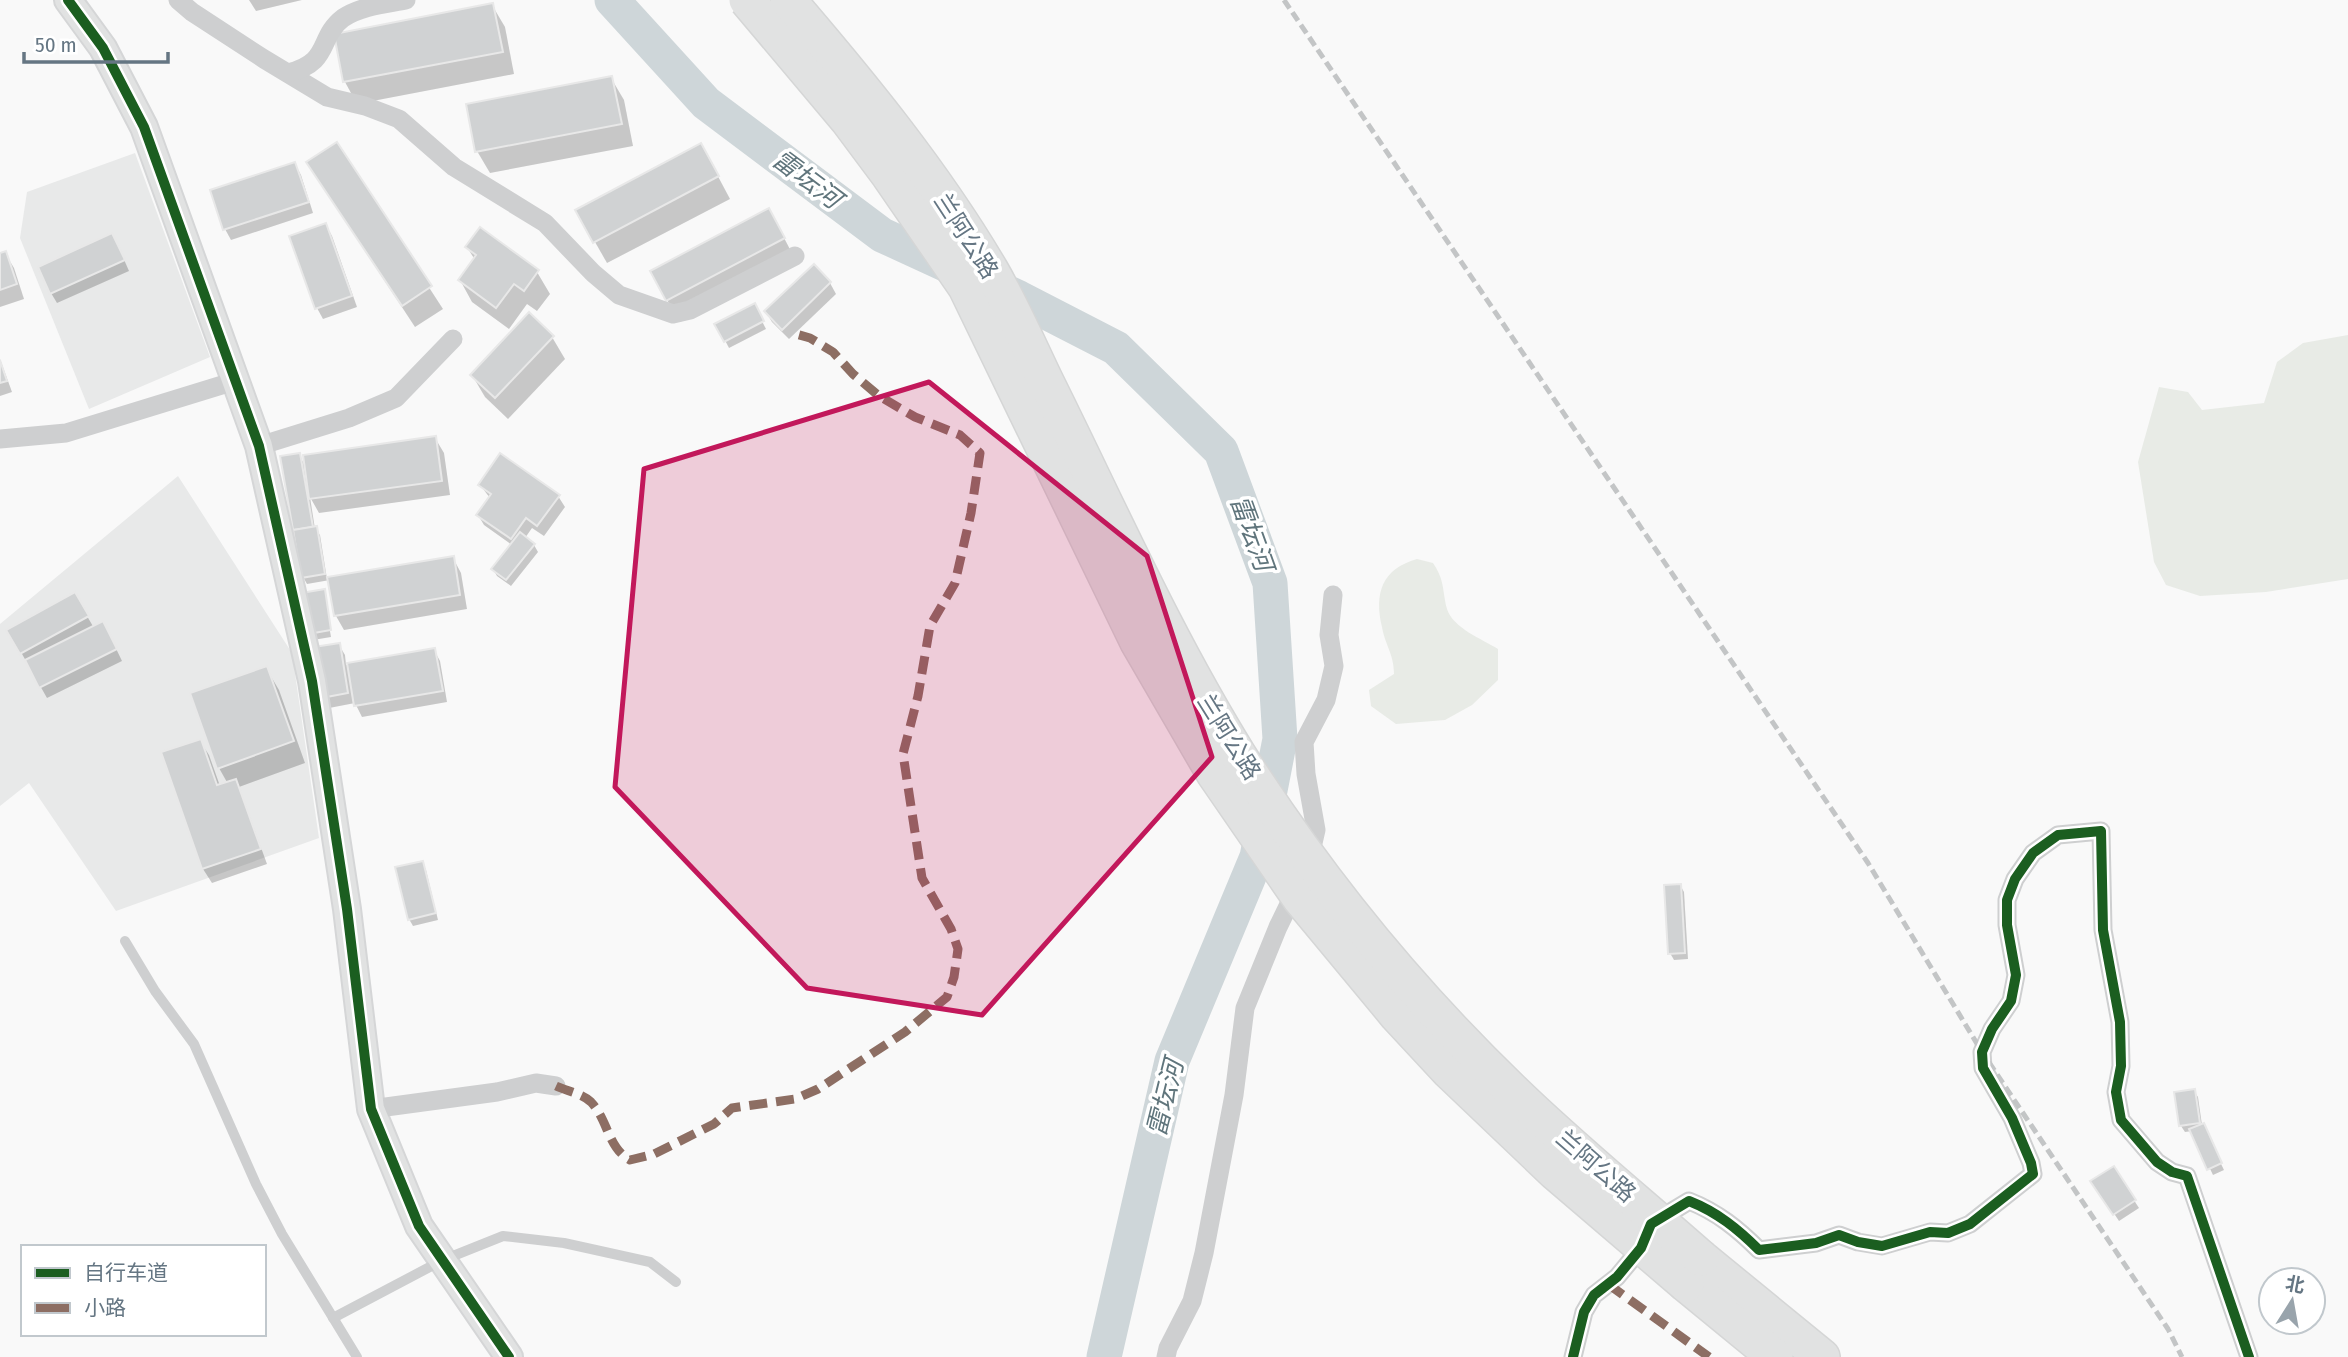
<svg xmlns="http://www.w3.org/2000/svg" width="2348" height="1357" viewBox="0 0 2348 1357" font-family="'Fira Sans Condensed','Noto Sans SC',sans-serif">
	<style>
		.built { fill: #e8e9e9 }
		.green { fill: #e8ebe6 }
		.shadow { fill: #0003 }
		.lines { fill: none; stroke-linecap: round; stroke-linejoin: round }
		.river { stroke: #ced6d9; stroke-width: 35 }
		.building { fill: #d0d2d3; stroke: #e8e8e8; stroke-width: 2 }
		.secondary-casing { stroke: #d5d6d7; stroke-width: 30 }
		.highway-casing { stroke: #d5d6d6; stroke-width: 38 }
		.lane { stroke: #cecfd0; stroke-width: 10 }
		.street { stroke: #cecfd0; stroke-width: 19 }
		.secondary { stroke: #e1e2e2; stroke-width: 26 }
		.highway { stroke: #e1e2e2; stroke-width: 35 }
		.rail { stroke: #c3c5c6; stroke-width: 5; stroke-dasharray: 10 5; stroke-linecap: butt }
		.highway-bridge-casing { stroke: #d5d6d6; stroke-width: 38; stroke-linecap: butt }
		.highway-bridge { stroke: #e1e2e2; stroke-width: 35 }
		.quiet { stroke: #8d6e63; stroke-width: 9; stroke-dasharray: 18 9; stroke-linecap: butt }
		.cycleway-casing { stroke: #fff; stroke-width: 15 }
		.cycleway { stroke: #1b5e20; stroke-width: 10 }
		.marked { fill: #c2185b; fill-opacity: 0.2; stroke: #c2185b; stroke-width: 5; stroke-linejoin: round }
		.labels { text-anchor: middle; stroke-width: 7; stroke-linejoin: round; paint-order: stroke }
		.street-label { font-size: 24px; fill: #657683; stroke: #fff }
		.water-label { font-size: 26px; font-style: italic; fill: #60757c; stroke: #fff }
	</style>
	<rect width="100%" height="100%" fill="#f9f9f9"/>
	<g class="built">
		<path d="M135,153L210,357L89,409L20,238L27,192Z"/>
		<path d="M178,476L292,653L319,838L116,911L29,783L0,806V624Z"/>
	</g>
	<g class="green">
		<path d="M2348,335V579L2266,592L2200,596L2166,585L2154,562L2138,462L2159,387L2188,392L2202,410L2264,403L2277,362L2303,343Z"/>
		<path d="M1417,559L1433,563C1445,581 1442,589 1447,609C1453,628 1482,639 1498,649V680L1472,705L1445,720L1396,724L1371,706L1369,690L1394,674C1394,654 1385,645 1382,627C1374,593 1382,569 1417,559Z"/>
	</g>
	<g class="shadow">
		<path d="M249,0H302L256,11Z"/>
		<path d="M492,5L505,27L514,74L357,104L345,82L336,35Z"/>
		<path d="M611,78L624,100L633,146L490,173L477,151Z"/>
		<path d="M336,144L443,309L415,327L321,184Z"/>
		<path d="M295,164L301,175L313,213L231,240L225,229Z"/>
		<path d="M713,167L730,199L607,263L595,242Z"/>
		<path d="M326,225L332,236L357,307L323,319L317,308Z"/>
		<path d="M781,232L796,261L680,322L667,300Z"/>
		<path d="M118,246L129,271L57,303L51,293Z"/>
		<path d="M467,247L537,272L550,294L537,311L527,304L509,329L472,302L460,280L475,260Z"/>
		<path d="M5,253L14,268L24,299L0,307V255Z"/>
		<path d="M814,266L830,283L836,294L789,339L772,322L766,312Z"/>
		<path d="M754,306L766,329L729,348L717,325Z"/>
		<path d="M552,337L565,359L508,419L485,397L472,375Z"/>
		<path d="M0,359L12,392L0,396Z"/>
		<path d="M435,438L444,453L450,495L319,513L310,497L315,529L320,535L327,579L453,558L461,573L467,609L344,630L336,616L330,580L307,584L303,577L299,455L306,467Z"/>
		<path d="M480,485L558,496L565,507L544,536L532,528L525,538L534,545L538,552L511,586L497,576L493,569L512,545L484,525L478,515L490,498Z"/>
		<path d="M324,591L327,596H324L331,637L313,640L309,633Z"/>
		<path d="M74,594L94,628L109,634L122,661L47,698L9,631Z"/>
		<path d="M339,645L345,655L346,665L434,650L440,661L447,702L362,717L355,703L324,709Z"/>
		<path d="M266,668L279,690L305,763L239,787L267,864L212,883L203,869L164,753L200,741L209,755L220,786L228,784L219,768Z"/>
		<path d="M423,863L426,870L438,920L413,926L409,919Z"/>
		<path d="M1680,885L1684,892L1688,959L1674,960L1670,953Z"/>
		<path d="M2194,1091L2198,1097L2202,1125L2224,1170L2213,1175L2192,1131L2185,1132L2181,1126L2176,1094Z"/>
		<path d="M2113,1168L2139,1208L2119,1221L2097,1188Z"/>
	</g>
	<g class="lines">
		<path class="river" d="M612,0L706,103L882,235L1019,298L1116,348L1221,451L1270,583L1280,739L1257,857L1172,1061L1104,1357"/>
	</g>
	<g class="building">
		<path d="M493,3L503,52L343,82L334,34Z"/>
		<path d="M612,76L622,124L475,152L466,104Z"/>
		<path d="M337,142L432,286L402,306L306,162Z"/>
		<path d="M701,143L719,176L593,243L575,210Z"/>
		<path d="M295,162L309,202L223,230L210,190Z"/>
		<path d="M769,208L785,238L666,301L650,271Z"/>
		<path d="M326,223L352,296L315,309L289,236Z"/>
		<path d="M480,227L539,270L524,291L514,284L496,308L458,280L476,255L465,247Z"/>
		<path d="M112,233L125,260L50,294L38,267Z"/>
		<path d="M6,251L17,284L0,290V253Z"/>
		<path d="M814,264L831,282L782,330L764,311Z"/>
		<path d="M755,303L764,321L724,342L714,324Z"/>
		<path d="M529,312L554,336L495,398L470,375Z"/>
		<path d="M0,360L7,381L0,383Z"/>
		<path d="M436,436L442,481L309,499L303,455Z"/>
		<path d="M300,453L313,527L293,530L280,456Z"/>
		<path d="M500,453L560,495L537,526L526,518L511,539L476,515L491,494L478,485Z"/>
		<path d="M317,526L325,574L301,578L293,530Z"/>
		<path d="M520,532L535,544L506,580L491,569Z"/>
		<path d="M454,556L460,595L334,616L327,577Z"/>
		<path d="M325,589L331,630L308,634L301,593Z"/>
		<path d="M75,592L89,616L20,654L6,630Z"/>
		<path d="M103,621L117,649L39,688L25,660Z"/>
		<path d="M340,643L348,693L316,699L307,648Z"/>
		<path d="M435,648L443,691L354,706L347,663Z"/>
		<path d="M267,666L294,741L217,769L190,693Z"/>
		<path d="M201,739L217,785L236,779L261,849L202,869L161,752Z"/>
		<path d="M423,861L436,913L408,920L395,867Z"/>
		<path d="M1681,884L1685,953L1668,954L1664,885Z"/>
		<path d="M2195,1089L2200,1123L2179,1126L2174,1092Z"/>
		<path d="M2204,1123L2222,1163L2207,1170L2189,1129Z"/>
		<path d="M2114,1166L2136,1200L2113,1215L2090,1181Z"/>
	</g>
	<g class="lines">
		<defs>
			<path id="secondary" d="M68,0L103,48L144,127L259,446L312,681L347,909L371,1109L419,1226L509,1357"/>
			<g id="highway">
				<path d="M1701,1258L1822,1357"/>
				<path d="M1686,1284L1775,1357"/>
			</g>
		</defs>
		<use href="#secondary" class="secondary-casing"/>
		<use href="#highway" class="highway-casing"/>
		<g class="lane">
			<path d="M125,941L155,991L194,1044L256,1184L282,1234L357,1357"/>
			<path d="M333,1318L443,1260L503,1236L564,1243L650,1262L676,1282"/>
		</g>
		<g class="street">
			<path d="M178,0L192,12L264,59L327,97L365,106L399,119L454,167L545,223L593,273L619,295L673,314L690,310L795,256"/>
			<path d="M288,73C332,62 317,38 343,18C361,6 385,4 406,0"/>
			<path d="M0,439L66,433L235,381"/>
			<path d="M259,446L349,418L396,398L453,339"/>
			<path d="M371,1109L497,1092L536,1083L556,1086"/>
			<path d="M1166,1357L1168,1348L1192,1301L1204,1253L1234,1095L1245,1008L1278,927L1308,865L1316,830L1306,774L1304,742L1326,700L1334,666L1329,635L1333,595"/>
			<path d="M1573,1357L1584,1312L1594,1295L1617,1277L1641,1248L1651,1224L1689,1201C1717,1212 1738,1229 1759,1250L1816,1243L1839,1235L1858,1242L1882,1246L1930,1232L1948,1233L1970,1224L2033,1174L2031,1163L2012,1118L1983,1068L1982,1052L1992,1029L2011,1001L2016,975L2007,925V900L2015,879L2033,853L2058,835L2101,831L2103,930L2120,1022L2121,1066L2116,1092L2121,1120L2157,1162L2172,1172L2187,1176L2249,1357"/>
		</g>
		<use href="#secondary" class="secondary"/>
		<use href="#highway" class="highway"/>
		<path class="rail" d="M1284,0L1868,863L1982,1052L2168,1329L2182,1357"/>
		<defs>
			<g id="highway-bridge">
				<path d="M747,0L848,120L889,175L966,287L1138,642L1214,773L1300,898L1397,1015L1449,1071L1555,1172L1686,1284"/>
				<path d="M788,0C861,85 934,174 991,271C1012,307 1029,347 1047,384C1109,509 1165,637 1239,756C1319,882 1415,999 1524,1102C1581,1156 1642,1206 1701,1258"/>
			</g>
		</defs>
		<use href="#highway-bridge" class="highway-bridge-casing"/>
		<use href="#highway-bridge" class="highway-bridge"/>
		<g class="quiet">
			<path d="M556,1086C567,1091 583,1094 591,1102C608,1120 608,1148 630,1160L654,1154L714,1124L732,1108L795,1099L818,1089L905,1032L947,997L954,977L958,949L951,929L922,878L903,754L918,696L930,626L955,583L971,513L980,453L960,435L915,417L879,396L853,374L833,352L810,338L792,333"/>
			<path d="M1608,1284L1709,1357"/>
		</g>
		<defs>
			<g id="cycleway">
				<path d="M68,0L103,48L144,127L259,446L312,681L347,909L371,1109L419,1226L509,1357"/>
				<path d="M1573,1357L1584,1312L1594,1295L1617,1277L1641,1248L1651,1224L1689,1201C1717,1212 1738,1229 1759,1250L1816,1243L1839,1235L1858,1242L1882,1246L1930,1232L1948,1233L1970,1224L2033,1174L2031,1163L2012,1118L1983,1068L1982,1052L1992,1029L2011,1001L2016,975L2007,925V900L2015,879L2033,853L2058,835L2101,831L2103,930L2120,1022L2121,1066L2116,1092L2121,1120L2157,1162L2172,1172L2187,1176L2249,1357"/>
			</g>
		</defs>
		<use href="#cycleway" class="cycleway-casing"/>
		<use href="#cycleway" class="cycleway"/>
	</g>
	<path class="marked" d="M929,382L1147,556L1212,757L982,1015L807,988L615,787L644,469Z"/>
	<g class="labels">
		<g class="street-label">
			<text transform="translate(966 236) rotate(57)" y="8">兰阿公路</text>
			<text transform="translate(1229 737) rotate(58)" y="8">兰阿公路</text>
			<text transform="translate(1596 1166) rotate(41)" y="8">兰阿公路</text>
		</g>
		<g class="water-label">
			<text transform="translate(807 179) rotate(37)" y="9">雷坛河</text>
			<text transform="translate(1252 533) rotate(70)" y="9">雷坛河</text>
			<text transform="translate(1165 1098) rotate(-76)" y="9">雷坛河</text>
		</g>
	</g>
	<rect x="21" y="1245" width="245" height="91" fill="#ffffff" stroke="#c1c8cd" stroke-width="2"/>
	<rect x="35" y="1268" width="35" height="10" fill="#1b5e20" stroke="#c1c8cd" stroke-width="2"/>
	<text x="84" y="1280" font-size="21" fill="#657683">自行车道</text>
	<rect x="35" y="1303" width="35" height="10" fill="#8d6e63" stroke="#c1c8cd" stroke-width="2"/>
	<text x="84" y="1315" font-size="21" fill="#657683">小路</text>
	<g transform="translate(2292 1301) rotate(11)"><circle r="33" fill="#ffffff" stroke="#c1c8cd" stroke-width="2"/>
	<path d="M0-5L12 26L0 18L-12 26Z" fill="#99a4ac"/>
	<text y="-10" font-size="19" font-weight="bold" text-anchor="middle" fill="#657683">北</text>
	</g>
	<path d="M24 52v10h144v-10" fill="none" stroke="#657683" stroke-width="3.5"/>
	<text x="35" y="52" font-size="21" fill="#657683" stroke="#ffffff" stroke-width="5" paint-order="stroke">50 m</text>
</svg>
